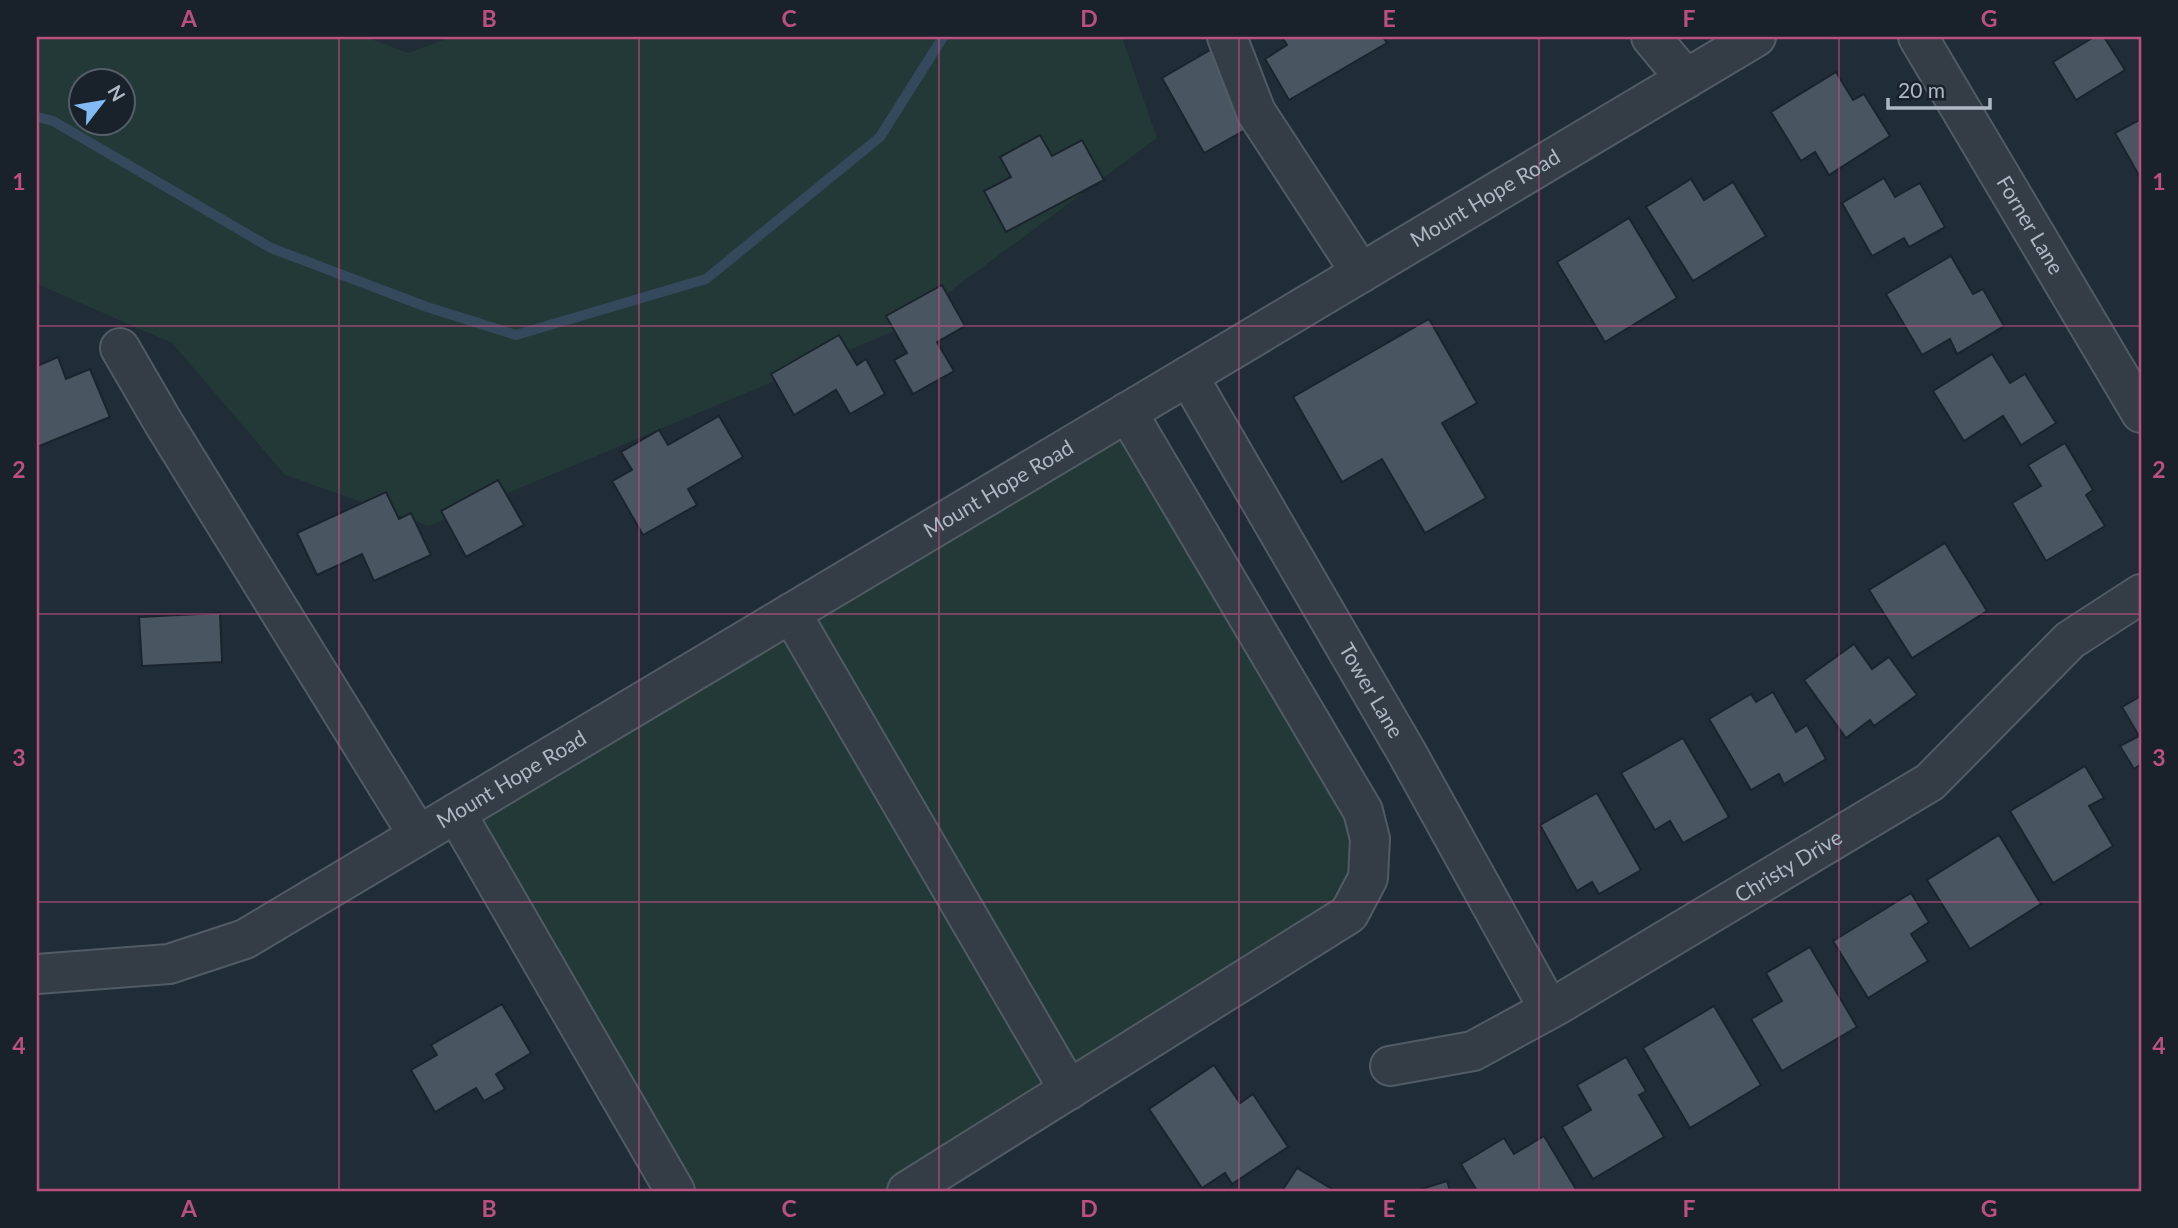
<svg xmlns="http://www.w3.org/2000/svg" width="2178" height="1228" viewBox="0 0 2178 1228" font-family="Lato,sans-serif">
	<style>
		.green { fill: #233938; fill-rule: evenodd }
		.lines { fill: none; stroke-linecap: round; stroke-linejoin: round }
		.stream { stroke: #35495d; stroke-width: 10 }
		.building { fill: #495662; stroke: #1b242d; stroke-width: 2 }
		.minor-casing { stroke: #515b64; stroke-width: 42 }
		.minor { stroke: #343d46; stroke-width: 38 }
		.grid { fill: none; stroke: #bb507f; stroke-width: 2; stroke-opacity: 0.55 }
		.labels { text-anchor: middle; stroke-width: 5; stroke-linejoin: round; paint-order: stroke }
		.street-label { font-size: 21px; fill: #aeb8c3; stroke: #19222b }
		.neatline { fill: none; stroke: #bb507f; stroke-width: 2.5 }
		.grid-label { font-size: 23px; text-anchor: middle; font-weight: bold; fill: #bb507f }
	</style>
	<rect width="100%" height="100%" fill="#202c36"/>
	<g class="green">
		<path d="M37,37H366L408,53L452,37H1122L1157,138L899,329L429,526L285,475L172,343L37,284ZM80,80H122V122H80Z"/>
		<path d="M1138,430L1363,811L1368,878L910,1191H662L447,836Z"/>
	</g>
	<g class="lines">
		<path class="stream" d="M37,117L53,121L271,248L427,307L516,335L706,279L880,137L943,37"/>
	</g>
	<g class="building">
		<path d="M1282,37H1383L1387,43L1289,100L1265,59L1287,45Z"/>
		<path d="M2094,37H2104L2125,70L2076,100L2053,62Z"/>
		<path d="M1212,49L1254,125L1204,153L1162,78Z"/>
		<path d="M1836,72L1853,100L1864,94L1890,136L1829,175L1815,152L1801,161L1771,112Z"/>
		<path d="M2141,119V179L2115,133Z"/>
		<path d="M1040,135L1052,156L1082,140L1104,180L1006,232L984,191L1011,177L1000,157Z"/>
		<path d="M1884,178L1895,197L1920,183L1945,227L1909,247L1904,238L1872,256L1842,203Z"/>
		<path d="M1691,179L1704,200L1733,182L1766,236L1693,281L1646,207Z"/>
		<path d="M1629,218L1677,298L1605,342L1557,262Z"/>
		<path d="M1951,256L1973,294L1983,289L2004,326L1957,354L1950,339L1922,355L1886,294Z"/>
		<path d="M942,285L965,326L937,342L954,371L913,394L894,360L907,353L886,316Z"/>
		<path d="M1429,319L1477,403L1442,423L1486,498L1425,533L1382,459L1342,482L1293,397Z"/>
		<path d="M839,335L857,365L866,359L885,394L850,414L836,390L794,415L771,374Z"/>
		<path d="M1992,354L2010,383L2025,374L2056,423L2021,445L2003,416L1964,441L1933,391Z"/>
		<path d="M58,357L66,379L90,369L110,417L37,447V366Z"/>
		<path d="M719,416L743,457L688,489L697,505L643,535L612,481L632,470L621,452L659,430L668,445Z"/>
		<path d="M2065,443L2093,490L2086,495L2105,526L2046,561L2012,503L2041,486L2028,465Z"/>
		<path d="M498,480L524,525L466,557L441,511Z"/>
		<path d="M386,492L399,519L411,513L431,555L374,581L362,554L317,575L297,533Z"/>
		<path d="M1945,543L1987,611L1912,658L1869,590Z"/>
		<path d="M220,613L222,662L142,666L139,617Z"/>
		<path d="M1854,644L1872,669L1889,657L1917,695L1874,726L1870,720L1846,738L1804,680Z"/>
		<path d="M1773,692L1796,732L1807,725L1826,759L1784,784L1779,774L1751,790L1709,719L1751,694L1756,702Z"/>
		<path d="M2141,696V764L2134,769L2120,746L2139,736L2122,707Z"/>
		<path d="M1683,738L1729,817L1683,843L1670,821L1655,830L1621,773Z"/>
		<path d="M2085,766L2104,798L2089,806L2113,846L2053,883L2010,811Z"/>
		<path d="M1597,793L1641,870L1599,894L1592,882L1577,891L1540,825Z"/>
		<path d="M1999,835L2041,904L1970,949L1927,880Z"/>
		<path d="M1911,893L1929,922L1911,934L1928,961L1868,998L1833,941Z"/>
		<path d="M1810,947L1857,1027L1782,1071L1751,1019L1782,1001L1766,973Z"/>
		<path d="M502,1004L531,1053L496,1074L505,1089L484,1101L476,1088L435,1112L411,1070L437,1055L431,1045Z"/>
		<path d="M1714,1006L1761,1085L1690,1128L1643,1048Z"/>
		<path d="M1626,1057L1646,1091L1639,1095L1664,1137L1593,1179L1562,1127L1591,1110L1577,1085Z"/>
		<path d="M1214,1065L1240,1103L1253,1094L1288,1147L1232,1184L1225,1173L1202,1188L1149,1109Z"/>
		<path d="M1544,1136L1577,1191H1477L1461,1164L1504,1138L1514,1154Z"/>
		<path d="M1297,1168L1335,1191H1282Z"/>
		<path d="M1447,1181L1450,1191H1415Z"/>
	</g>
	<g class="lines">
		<defs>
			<g id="minor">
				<path d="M1227,37L1256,112L1361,273"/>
				<path d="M1651,37L1686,79"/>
				<path id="s1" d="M1918,37L2141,413"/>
				<path d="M120,348L163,422L418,835"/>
				<path id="s2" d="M1188,376L1407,753L1549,1009"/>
				<path d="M791,613L1069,1090"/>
				<path d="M456,813L675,1191"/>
				<path id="s3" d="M37,974L169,964L245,939L1756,37"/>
				<path id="s4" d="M1390,1066L1473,1051L1559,1004L1930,782L2070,640L2141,594"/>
				<path d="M907,1191L1349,914L1368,878L1370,839L1363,811L1127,412"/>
			</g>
		</defs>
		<use href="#minor" class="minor-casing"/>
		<use href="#minor" class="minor"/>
	</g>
	<path class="grid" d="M339,37V1191M639,37V1191M939,37V1191M1239,37V1191M1539,37V1191M1839,37V1191M37,326H2141M37,614H2141M37,902H2141"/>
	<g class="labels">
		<g class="street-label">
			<text dy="7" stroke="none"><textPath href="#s3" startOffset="1657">Mount Hope Road</textPath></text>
			<text dy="7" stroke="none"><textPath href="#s1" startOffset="219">Forner Lane</textPath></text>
			<text dy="7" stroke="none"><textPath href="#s3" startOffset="1090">Mount Hope Road</textPath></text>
			<text dy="7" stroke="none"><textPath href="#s2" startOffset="364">Tower Lane</textPath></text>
			<text dy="7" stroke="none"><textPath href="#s3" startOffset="523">Mount Hope Road</textPath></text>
			<text dy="7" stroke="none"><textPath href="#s4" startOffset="450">Christy Drive</textPath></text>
		</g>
	</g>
	<rect width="2178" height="1228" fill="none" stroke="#19222b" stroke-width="77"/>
	<g transform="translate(102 102) rotate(59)"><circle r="33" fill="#19222b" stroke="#555e68" stroke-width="2"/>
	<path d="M0-5L12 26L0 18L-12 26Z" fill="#83baf3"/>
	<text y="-10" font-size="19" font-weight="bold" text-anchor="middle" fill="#aeb8c3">N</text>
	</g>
	<path d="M1888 98v10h102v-10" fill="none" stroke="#aeb8c3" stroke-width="3.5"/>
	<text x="1898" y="98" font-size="21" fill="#aeb8c3" stroke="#19222b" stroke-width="5" paint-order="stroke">20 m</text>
	<rect x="38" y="38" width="2102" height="1152" class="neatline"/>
	<g class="grid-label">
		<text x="189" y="27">A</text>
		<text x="489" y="27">B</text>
		<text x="789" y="27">C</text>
		<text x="1089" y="27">D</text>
		<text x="1389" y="27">E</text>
		<text x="1689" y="27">F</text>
		<text x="1989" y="27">G</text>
		<text x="19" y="190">1</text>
		<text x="2159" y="190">1</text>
		<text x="19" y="478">2</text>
		<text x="2159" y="478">2</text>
		<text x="19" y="766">3</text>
		<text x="2159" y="766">3</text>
		<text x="19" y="1054">4</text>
		<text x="2159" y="1054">4</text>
		<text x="189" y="1217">A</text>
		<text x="489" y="1217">B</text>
		<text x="789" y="1217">C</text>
		<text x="1089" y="1217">D</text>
		<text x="1389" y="1217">E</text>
		<text x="1689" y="1217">F</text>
		<text x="1989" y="1217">G</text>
	</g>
</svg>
